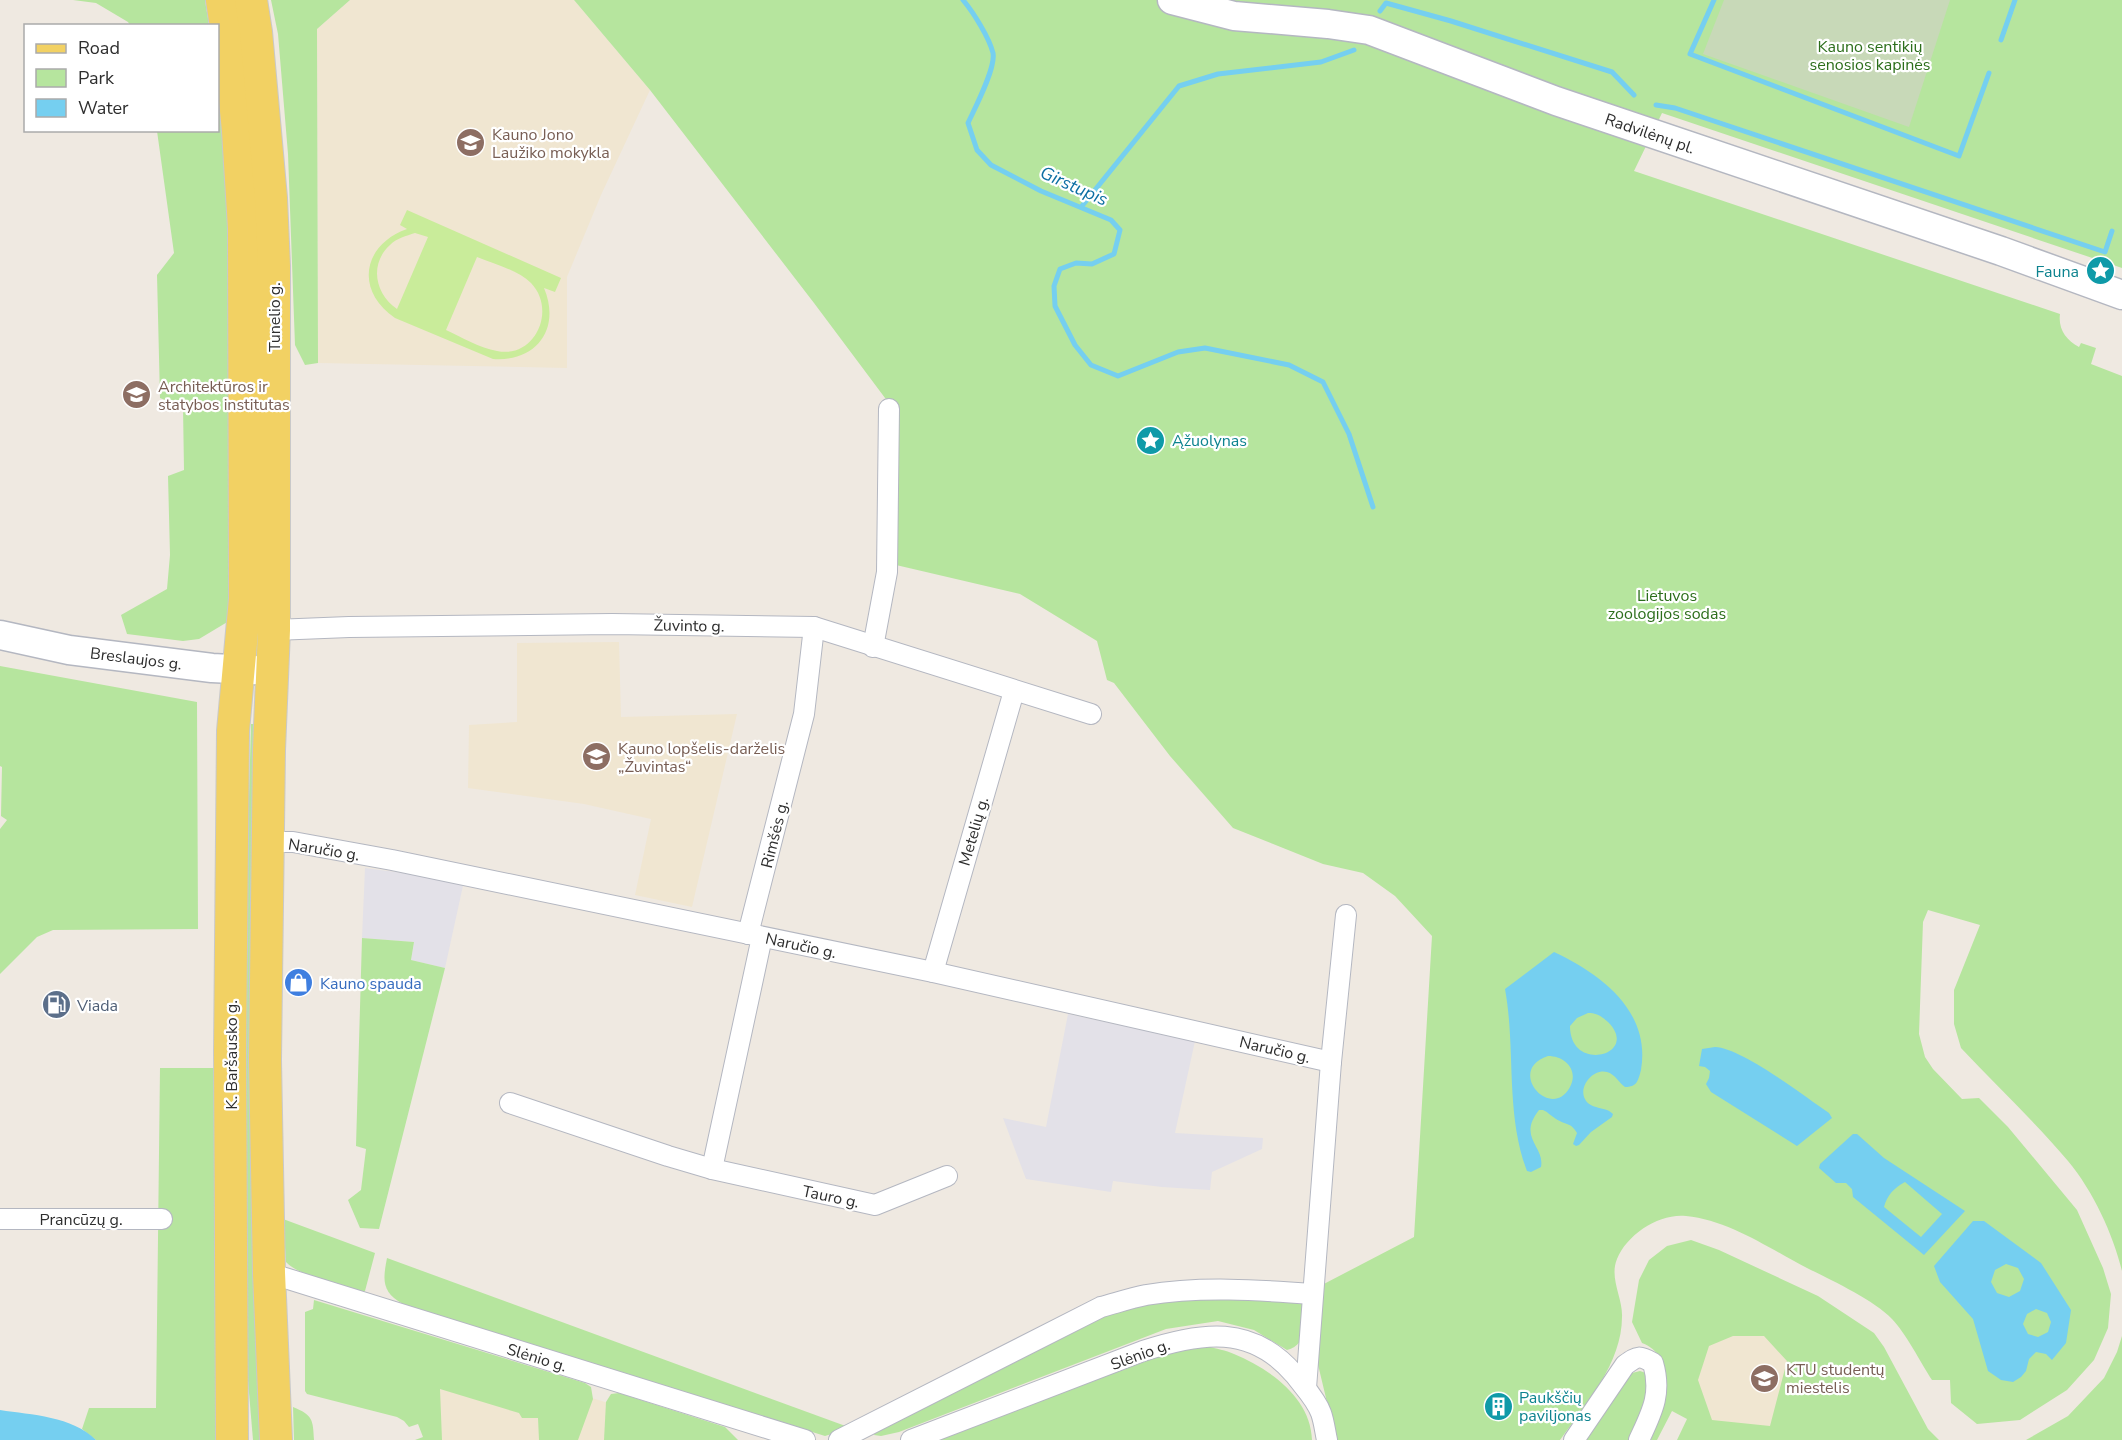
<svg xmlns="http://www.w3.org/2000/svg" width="2122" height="1440" viewBox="0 0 2122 1440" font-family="'Nunito Sans',sans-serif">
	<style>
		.industrial { fill: #e3e1e8 }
		.education { fill: #f0e6d1 }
		.green { fill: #b6e59e; fill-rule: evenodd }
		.cemetery { fill: #c8d9b8 }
		.pitch { fill: #c9ec9a; fill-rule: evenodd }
		.water { fill: #75cff0; fill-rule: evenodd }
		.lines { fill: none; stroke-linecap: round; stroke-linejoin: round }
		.stream { stroke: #75cff0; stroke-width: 5 }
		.street-casing { stroke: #b4b7c1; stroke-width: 22 }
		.secondary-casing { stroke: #b4b7c1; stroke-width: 31 }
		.primary-casing { stroke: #c9c9c9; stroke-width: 34 }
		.street { stroke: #fff; stroke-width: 20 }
		.secondary { stroke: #fff; stroke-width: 28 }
		.primary { stroke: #f2d163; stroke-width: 32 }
		.labels { text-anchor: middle; stroke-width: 4.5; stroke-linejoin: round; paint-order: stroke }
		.park-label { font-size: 16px; fill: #2c6e1b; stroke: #fff }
		.street-label { font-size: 16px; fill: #2e2e2e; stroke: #fff }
		.education-label { font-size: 16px; fill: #785e54; stroke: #fff; text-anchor: start }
		.culture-label { font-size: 16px; fill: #0d838f; stroke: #fff; text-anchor: start }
		.shop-label { font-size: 16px; fill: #366cbe; stroke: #fff; text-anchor: start }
		.service-label { font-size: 16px; fill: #4e5e75; stroke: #fff; text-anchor: start }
		.water-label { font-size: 18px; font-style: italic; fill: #0d6fa3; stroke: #fff }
	</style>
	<rect width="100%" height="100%" fill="#efe9e1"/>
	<g class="industrial">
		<path d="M365,868L464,881L445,968L411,960L414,942L362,938Z"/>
		<path d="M1068,1014L1195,1041L1175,1133L1263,1138L1262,1149L1212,1172L1210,1190L1162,1187L1113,1181L1111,1192L1026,1179L1003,1118L1046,1127Z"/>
	</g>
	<g class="education">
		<path d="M350,0H574L650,90L601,195L567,277V368L318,363L317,29Z"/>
		<path d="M619,642L621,717L737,714L692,907L635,895L651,819L584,804L468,788L469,725L517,722V643Z"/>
		<path d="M1752,1310L1858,1422L1694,1440L1686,1342Z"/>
		<path d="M432,1350L718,1436L734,1440H432Z"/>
	</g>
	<g class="green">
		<path d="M73,0H205L209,25H130L128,22L96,3Z"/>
		<path d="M271,0H350L317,29L318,363L305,365L295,345L288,154L278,34Z"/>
		<path d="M574,0H2122V268L1662,113L1634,171L2060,314C2058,329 2066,340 2079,347L2081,343L2096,348L2091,364L2122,376V1271C2113,1234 2093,1191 2068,1161C2035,1122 1996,1085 1961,1048L1954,1024V990L1980,925L1928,910L1923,922L1919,1034L1925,1057L1933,1069L1962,1099L1979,1098L2008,1127L2077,1210L2103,1268L2111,1294L2108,1328L2094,1360L2067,1390L2020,1420L1977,1424L1951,1403L1950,1380H1932C1921,1363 1905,1332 1892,1319C1874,1300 1831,1280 1807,1268C1770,1249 1729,1220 1686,1216C1660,1213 1627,1234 1617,1259C1609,1278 1623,1298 1622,1317C1622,1363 1586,1404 1560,1440H1336L1315,1352L1320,1286L1414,1237L1432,936L1395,896L1363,873L1323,864L1233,828L1170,756L1114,683L1107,680L1097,641L1020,594L896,565L894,410L814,303L650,90Z"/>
		<path d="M218,79L229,190L231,586L229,621L199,639L183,641L127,634L121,615L167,589L170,555L168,476L184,470L183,407L160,398L157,275L174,253L157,131L218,130Z"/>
		<path d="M0,666L197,702L198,929L53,930L37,937L0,974V829L7,820L1,816L2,767L0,766Z"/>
		<path d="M251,724H257L263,1440H253L247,1369L244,977Z"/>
		<path d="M362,938L414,942L411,960L445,968L379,1229L360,1228L348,1200L361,1190L366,1149L356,1146Z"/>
		<path d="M160,1068H216L217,1440H96L82,1429L89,1408H156Z"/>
		<path d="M283,1219L375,1253L365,1291L363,1292C343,1286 299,1276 286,1262Z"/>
		<path d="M1691,1240L1719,1250L1818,1296L1874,1333L1884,1347L1928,1429L1939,1440H1677L1687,1419L1672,1411L1657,1440H1651C1660,1411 1681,1358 1642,1343L1632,1322L1639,1280L1649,1260L1667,1246ZM1733,1336H1764L1787,1361L1770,1426L1712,1420L1698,1380L1709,1346Z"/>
		<path d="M387,1258L851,1428L825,1436L403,1304C381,1292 383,1279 387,1258Z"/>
		<path d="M1213,1297L1306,1300C1304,1319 1310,1344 1287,1350L1254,1330L1218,1321L1166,1329L899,1432L881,1436L874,1435L876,1430L936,1402L1109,1313L1147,1304Z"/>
		<path d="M314,1300L585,1383L591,1387L593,1399L578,1440H539L538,1418H522L519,1413L440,1389L442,1440H415L423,1437L418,1424L409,1427L404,1421L397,1417L307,1394L305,1391V1312L313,1309Z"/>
		<path d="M2122,1336V1440H2026L2068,1416L2104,1378L2117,1352Z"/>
		<path d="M1207,1346C1216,1349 1226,1350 1234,1354C1270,1369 1311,1398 1312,1440H935L1133,1361L1186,1348Z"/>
		<path d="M1640,1371L1646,1373L1648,1395L1632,1440H1586L1632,1373Z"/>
		<path d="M619,1393L725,1427L738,1440H604L606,1402L611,1394Z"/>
		<path d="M293,1407C313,1415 313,1420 314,1440H294Z"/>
	</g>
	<path class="cemetery" d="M1724,0H1950L1909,127L1703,54Z"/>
	<path class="pitch" d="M407,210L561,278L555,292L544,288C561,328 537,362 493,359L395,318C355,291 362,245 407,229L400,225ZM415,233L428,237L397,309C375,294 369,264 390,245C397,238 406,236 415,233ZM477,257C494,264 518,270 531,283C557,310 535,359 497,351C480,348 461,337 446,330Z"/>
	<g class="water">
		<path d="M1554,952C1601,974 1651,1011 1641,1070C1638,1081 1637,1087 1625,1087C1619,1083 1615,1074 1607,1072C1594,1068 1578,1086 1585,1099C1590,1110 1606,1106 1613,1114L1612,1117L1591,1132L1579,1145L1576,1146L1573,1144L1577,1133C1571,1122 1565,1125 1556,1119C1551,1116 1548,1112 1543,1110H1539C1517,1138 1545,1146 1541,1167L1531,1172L1527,1171C1505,1113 1516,1049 1505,989ZM1588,1013C1597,1013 1601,1016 1608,1022C1641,1055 1570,1074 1570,1026L1577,1018ZM1548,1056C1565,1056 1579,1070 1570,1087C1551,1122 1505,1070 1548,1056Z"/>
		<path d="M1715,1047C1742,1048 1804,1096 1829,1113L1832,1118L1797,1146L1711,1092L1706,1084L1709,1078L1710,1071L1705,1067L1699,1066L1702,1049Z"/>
		<path d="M1853,1134H1857L1884,1158L1965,1211L1924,1255L1853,1197L1852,1189L1846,1183H1836L1819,1168L1820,1164ZM1905,1182L1942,1214L1921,1237L1884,1207C1887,1195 1894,1188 1905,1182Z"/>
		<path d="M1973,1221H1984L2041,1263L2071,1310L2066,1343L2052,1360L2046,1354L2036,1352L2029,1359L2026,1371L2021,1377L2013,1382L2001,1380L1988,1371L1973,1319L1940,1282L1934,1266ZM2006,1264L2018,1268L2024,1279L2020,1291L2009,1297L1997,1293L1991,1282L1995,1270ZM2036,1309L2047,1313L2051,1322L2048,1332L2038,1337L2028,1334L2023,1324L2027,1314Z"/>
		<path d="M0,1410C32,1415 72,1416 96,1440H0Z"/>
	</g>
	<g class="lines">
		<g class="stream">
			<path d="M963,0C973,12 989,37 993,53C996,68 975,108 968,123L977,150L991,165L1041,191L1111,220L1120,230L1114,254L1092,264L1076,263L1060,269L1054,286L1055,306L1075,345L1091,365L1118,376L1178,352L1205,348L1289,365L1323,382L1349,434L1373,507"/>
			<path d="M1714,0L1690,54L1959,156L1989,73"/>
			<path d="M1380,11L1386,3L1451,21L1612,72L1634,95"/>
			<path d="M2001,40L2015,0"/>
			<path d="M1656,105L1675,108L2105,252L2112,231"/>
			<path d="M1082,206L1179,86L1218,74L1321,62L1354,50"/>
		</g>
		<defs>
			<g id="street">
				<path d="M274,630L349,627L612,624L814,627L1091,714"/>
				<path d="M873,647L887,572L889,409"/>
				<path d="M267,842H293L392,860L933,972L1331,1062"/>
				<path d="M748,934L804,714L814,627"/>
				<path d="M933,972L1014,691"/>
				<path d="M510,1103L668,1156L712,1169L875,1205L947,1176"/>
				<path d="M712,1169L762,937"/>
				<path d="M0,1219H162"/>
				<path d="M269,1273L805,1440"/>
				<path d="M1306,1388L1331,1062L1346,915"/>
				<path d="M839,1440L1101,1307C1116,1303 1131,1298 1146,1295C1200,1286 1258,1290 1313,1294"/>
				<path d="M911,1440L1143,1351C1201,1332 1252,1324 1295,1375C1304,1387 1316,1399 1321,1413C1324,1421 1325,1431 1327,1440"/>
				<path d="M1574,1440L1625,1365C1638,1356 1639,1355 1653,1363C1662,1394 1652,1412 1639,1440"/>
			</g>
			<g id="secondary">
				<path d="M1172,0L1234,16L1328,24L1369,30L1556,101L2001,251L2122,295"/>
				<path d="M0,635L69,650L212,668L272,671"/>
			</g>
			<g id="primary">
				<path d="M222,0L231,60L238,131L244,228L245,599L233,731L230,1052L232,1440"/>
				<path d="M251,0L256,32L271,198L274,266V630L269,750L265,1060L269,1273L276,1440"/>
			</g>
		</defs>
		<use href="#street" class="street-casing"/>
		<use href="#secondary" class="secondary-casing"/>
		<use href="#primary" class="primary-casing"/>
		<use href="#street" class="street"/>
		<use href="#secondary" class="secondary"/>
		<use href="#primary" class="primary"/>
	</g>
	<defs>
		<symbol id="school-disc" viewBox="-11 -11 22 22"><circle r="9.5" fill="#8d6e63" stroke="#fff"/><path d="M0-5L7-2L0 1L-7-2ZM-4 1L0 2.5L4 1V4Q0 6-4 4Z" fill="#fff"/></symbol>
		<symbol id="sight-disc" viewBox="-11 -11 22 22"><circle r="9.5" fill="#0f9aa8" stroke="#fff"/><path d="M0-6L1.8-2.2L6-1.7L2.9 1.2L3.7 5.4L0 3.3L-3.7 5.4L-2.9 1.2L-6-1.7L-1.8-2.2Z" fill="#fff"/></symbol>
		<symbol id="university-disc" viewBox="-11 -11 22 22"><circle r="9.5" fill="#8d6e63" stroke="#fff"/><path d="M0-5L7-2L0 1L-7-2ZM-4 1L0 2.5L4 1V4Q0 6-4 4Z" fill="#fff"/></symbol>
		<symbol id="shop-disc" viewBox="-11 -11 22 22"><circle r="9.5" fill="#3f7fe0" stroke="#fff"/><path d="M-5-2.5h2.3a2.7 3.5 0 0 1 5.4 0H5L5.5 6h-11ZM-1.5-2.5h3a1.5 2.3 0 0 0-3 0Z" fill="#fff"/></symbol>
		<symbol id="fuel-disc" viewBox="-11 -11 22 22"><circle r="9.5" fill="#5c6f8a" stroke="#fff"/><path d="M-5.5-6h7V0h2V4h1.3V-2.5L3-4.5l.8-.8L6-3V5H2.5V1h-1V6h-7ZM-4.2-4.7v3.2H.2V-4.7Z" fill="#fff"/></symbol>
		<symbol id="building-disc" viewBox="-11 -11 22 22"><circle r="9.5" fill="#0f9aa8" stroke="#fff"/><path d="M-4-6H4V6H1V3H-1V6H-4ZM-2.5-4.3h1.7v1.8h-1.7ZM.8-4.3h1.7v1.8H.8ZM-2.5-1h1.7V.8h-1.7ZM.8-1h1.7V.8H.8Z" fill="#fff"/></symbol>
	</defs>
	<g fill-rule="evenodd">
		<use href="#school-disc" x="454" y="126" width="33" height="33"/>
		<use href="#sight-disc" x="2084" y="254" width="33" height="33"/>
		<use href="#university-disc" x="120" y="378" width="33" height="33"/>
		<use href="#sight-disc" x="1134" y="424" width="33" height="33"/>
		<use href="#school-disc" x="580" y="740" width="33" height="33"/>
		<use href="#shop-disc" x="282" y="966" width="33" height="33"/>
		<use href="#fuel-disc" x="40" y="988" width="33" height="33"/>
		<use href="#university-disc" x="1748" y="1362" width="33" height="33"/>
		<use href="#building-disc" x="1482" y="1390" width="33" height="33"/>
	</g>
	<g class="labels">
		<g class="park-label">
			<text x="1870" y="52">Kauno sentikių<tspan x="1870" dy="18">senosios kapinės</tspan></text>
			<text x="1667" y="601">Lietuvos<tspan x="1667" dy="18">zoologijos sodas</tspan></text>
		</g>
		<g class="street-label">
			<text transform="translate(1650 133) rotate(19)" y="6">Radvilėnų pl.</text>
			<text transform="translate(274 317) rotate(-90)" y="6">Tunelio g.</text>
			<text transform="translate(689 625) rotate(1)" y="6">Žuvinto g.</text>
			<text transform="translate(136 658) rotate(7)" y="6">Breslaujos g.</text>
			<text transform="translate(973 831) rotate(-74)" y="6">Metelių g.</text>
			<text transform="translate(774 834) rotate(-76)" y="6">Rimšės g.</text>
			<text transform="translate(324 849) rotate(9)" y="6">Naručio g.</text>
			<text transform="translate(801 945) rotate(12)" y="6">Naručio g.</text>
			<text transform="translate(1275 1049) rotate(13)" y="6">Naručio g.</text>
			<text transform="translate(231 1055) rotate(-90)" y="6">K. Baršausko g.</text>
			<text transform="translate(831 1196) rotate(12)" y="6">Tauro g.</text>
			<text x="81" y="1225">Prancūzų g.</text>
			<text transform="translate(1140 1354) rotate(-20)" y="6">Slėnio g.</text>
			<text transform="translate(537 1357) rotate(17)" y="6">Slėnio g.</text>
		</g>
		<g class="education-label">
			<text x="492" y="140">Kauno Jono<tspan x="492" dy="18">Laužiko mokykla</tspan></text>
			<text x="158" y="392">Architektūros ir<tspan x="158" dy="18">statybos institutas</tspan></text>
			<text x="618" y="754">Kauno lopšelis-darželis<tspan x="618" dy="18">„Žuvintas“</tspan></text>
			<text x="1786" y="1375">KTU studentų<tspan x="1786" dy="18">miestelis</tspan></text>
		</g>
		<g class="culture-label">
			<text x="2079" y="277" text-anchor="end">Fauna</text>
			<text x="1172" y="446">Ąžuolynas</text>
			<text x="1519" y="1403">Paukščių<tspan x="1519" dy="18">paviljonas</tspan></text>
		</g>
		<g class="shop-label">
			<text x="320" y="989">Kauno spauda</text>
		</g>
		<g class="service-label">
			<text x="77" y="1011">Viada</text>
		</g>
		<g class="water-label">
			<text transform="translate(1074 186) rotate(24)" y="6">Girstupis</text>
		</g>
	</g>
	<rect x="24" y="24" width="195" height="108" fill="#ffffff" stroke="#ababab" stroke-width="1.5"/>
	<rect x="36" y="44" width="30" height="9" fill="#f2d163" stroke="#ababab" stroke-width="1.5"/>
	<text x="78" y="54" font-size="18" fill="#2e2e2e">Road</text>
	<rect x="36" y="69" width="30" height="18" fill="#b6e59e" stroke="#ababab" stroke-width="1.5"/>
	<text x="78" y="84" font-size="18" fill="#2e2e2e">Park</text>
	<rect x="36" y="99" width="30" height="18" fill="#75cff0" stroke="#ababab" stroke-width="1.5"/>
	<text x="78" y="114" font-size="18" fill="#2e2e2e">Water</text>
</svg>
